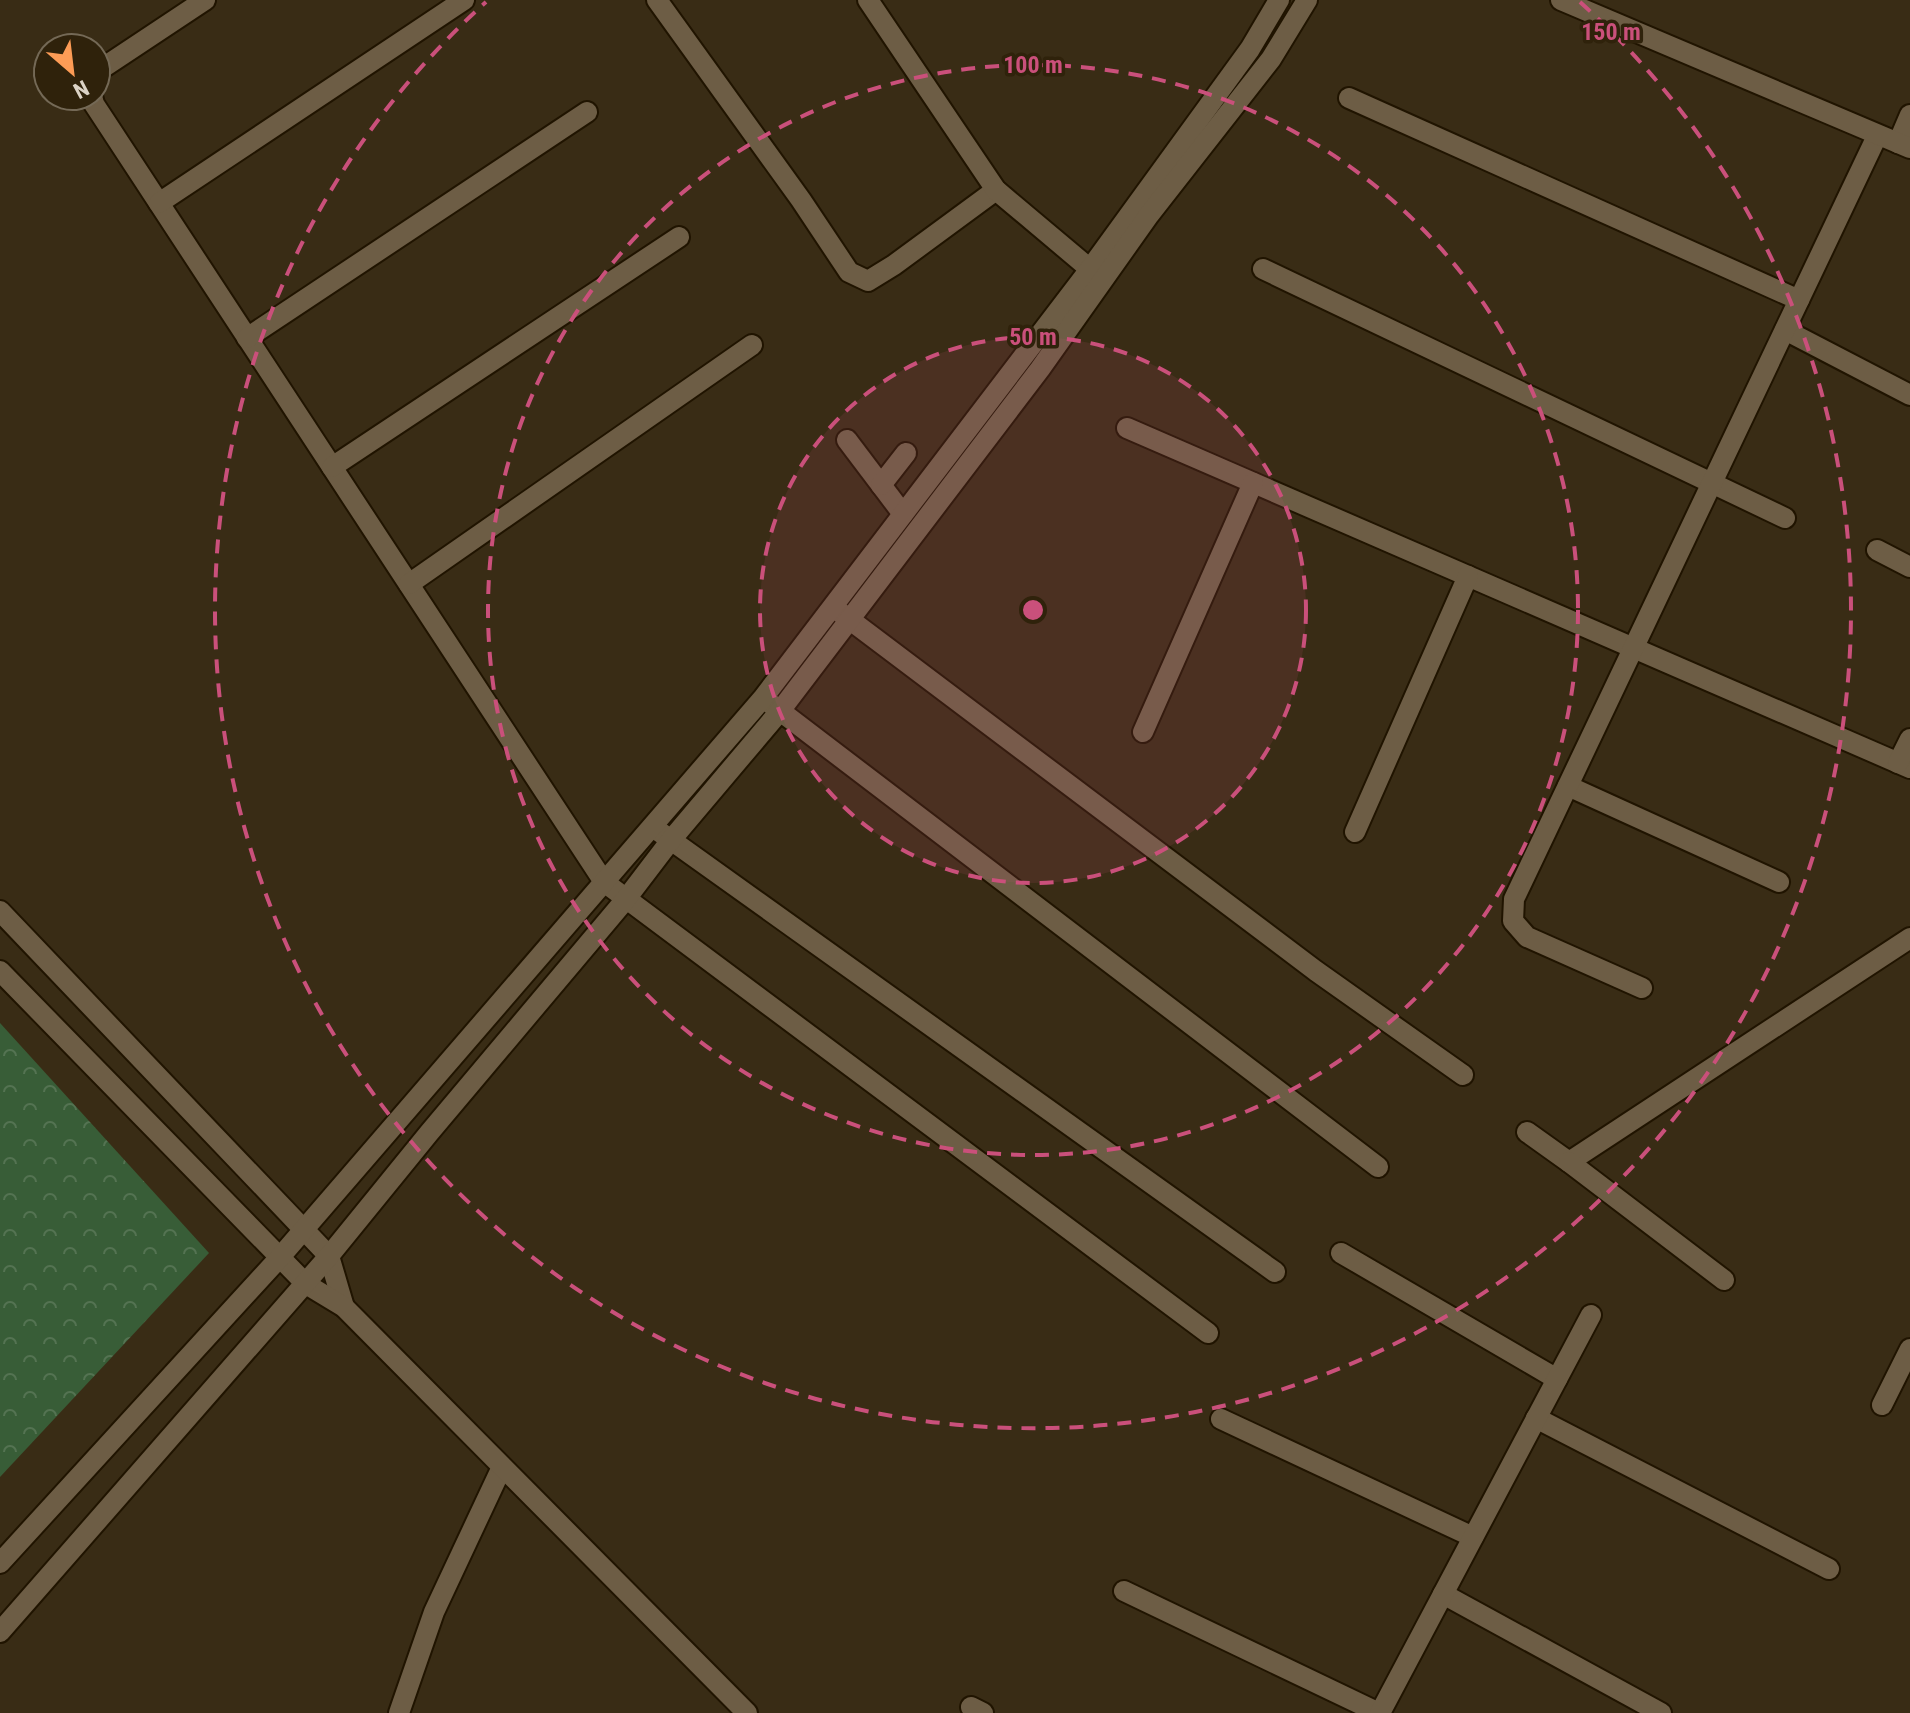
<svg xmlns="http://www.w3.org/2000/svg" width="1910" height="1713" viewBox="0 0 1910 1713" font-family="'Roboto Condensed',sans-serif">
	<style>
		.forest { fill: url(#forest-crowns) }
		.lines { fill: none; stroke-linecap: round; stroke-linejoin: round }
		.minor-casing { stroke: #201400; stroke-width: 24 }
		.tertiary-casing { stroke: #201400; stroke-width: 24 }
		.minor { stroke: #6d5d45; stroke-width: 20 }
		.tertiary { stroke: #6d5d45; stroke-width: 20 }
		.ring { fill: none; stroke: #ca507b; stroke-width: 4; stroke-dasharray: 14 10 }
		.centre { fill: #ca507b; stroke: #2f220b; stroke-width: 4 }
		.ring-label { font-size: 24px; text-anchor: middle; font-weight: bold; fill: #ca507b; stroke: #2f220b; stroke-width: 7; stroke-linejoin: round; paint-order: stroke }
	</style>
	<defs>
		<pattern id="forest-crowns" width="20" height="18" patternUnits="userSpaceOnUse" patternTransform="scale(2)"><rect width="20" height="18" fill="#385d37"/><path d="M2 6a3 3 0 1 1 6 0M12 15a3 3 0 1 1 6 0" fill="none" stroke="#547352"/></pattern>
	</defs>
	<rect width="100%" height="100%" fill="#392c15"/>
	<path class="forest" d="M0,1023L209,1253L0,1477Z"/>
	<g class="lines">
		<defs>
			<g id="minor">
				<path d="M657,0L801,200L849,272L868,281L894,265L996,190"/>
				<path d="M868,0L996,190L1090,269"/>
				<path d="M96,76L101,69L205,0"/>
				<path d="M92,96L94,104L604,882L1208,1333"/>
				<path d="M1349,98L1799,300"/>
				<path d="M1898,143L1910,115"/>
				<path d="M159,203L464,0"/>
				<path d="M1263,269L1785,518"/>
				<path d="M1785,330L1910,395"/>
				<path d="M247,338L587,112"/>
				<path d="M1127,428L1910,768"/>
				<path d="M847,440L903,514"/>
				<path d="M332,467L679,237"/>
				<path d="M881,485L906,453"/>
				<path d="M1877,550L1910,567"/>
				<path d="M409,584L752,345"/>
				<path d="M837,610L1316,971L1463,1075"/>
				<path d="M767,701L1378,1167"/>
				<path d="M1143,732L1253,483"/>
				<path d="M1898,763L1910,739"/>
				<path d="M1568,786L1779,882"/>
				<path d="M657,830L1275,1272"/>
				<path d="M1355,832L1468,576"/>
				<path d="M1642,988L1527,937L1513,921L1514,899L1877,136"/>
				<path d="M1527,1132L1569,1162L1910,938"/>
				<path d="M1569,1162L1724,1280"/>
				<path d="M1341,1253L1557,1379"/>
				<path d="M1882,1405L1910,1349"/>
				<path d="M1536,1418L1829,1569"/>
				<path d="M1221,1419L1473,1537"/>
				<path d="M1124,1591L1379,1713"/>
				<path d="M1443,1594L1661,1713"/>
				<path d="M971,1707L983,1713"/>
				<path d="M399,1713L434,1612L502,1467"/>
				<path d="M1380,1713L1591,1315"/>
			</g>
			<g id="tertiary">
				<path d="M1561,0L1910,148"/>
				<path d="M0,911L329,1256L344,1307"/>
				<path d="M0,971L306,1284L344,1307L747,1713"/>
				<path d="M0,1563L281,1256L763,698L1090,269L1250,49L1279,0"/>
				<path d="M0,1632L329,1256L429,1133L626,899L671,840L780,711L1040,369L1149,215L1271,59L1307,0"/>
			</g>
		</defs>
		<use href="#minor" class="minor-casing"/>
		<use href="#tertiary" class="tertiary-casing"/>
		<use href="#minor" class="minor"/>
		<use href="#tertiary" class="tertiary"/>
	</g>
	<circle cx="1033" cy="610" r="273" fill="#ca507b" fill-opacity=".12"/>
	<g class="ring">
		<circle cx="1033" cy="610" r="273"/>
		<circle cx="1033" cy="610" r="545"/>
		<path d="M1580 2A818 818 0 1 1 486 2"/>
	</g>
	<circle cx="1033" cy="610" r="12" class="centre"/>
	<g class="ring-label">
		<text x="1611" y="40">150 m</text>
		<text x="1033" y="73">100 m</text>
		<text x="1033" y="345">50 m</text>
	</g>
	<g transform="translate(72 72) rotate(152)"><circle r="38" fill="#2f220b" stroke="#746956" stroke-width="2"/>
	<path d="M0-6L14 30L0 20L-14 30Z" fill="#fd9c56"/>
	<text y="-12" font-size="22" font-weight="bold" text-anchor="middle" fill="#dcd3c6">N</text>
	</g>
</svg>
